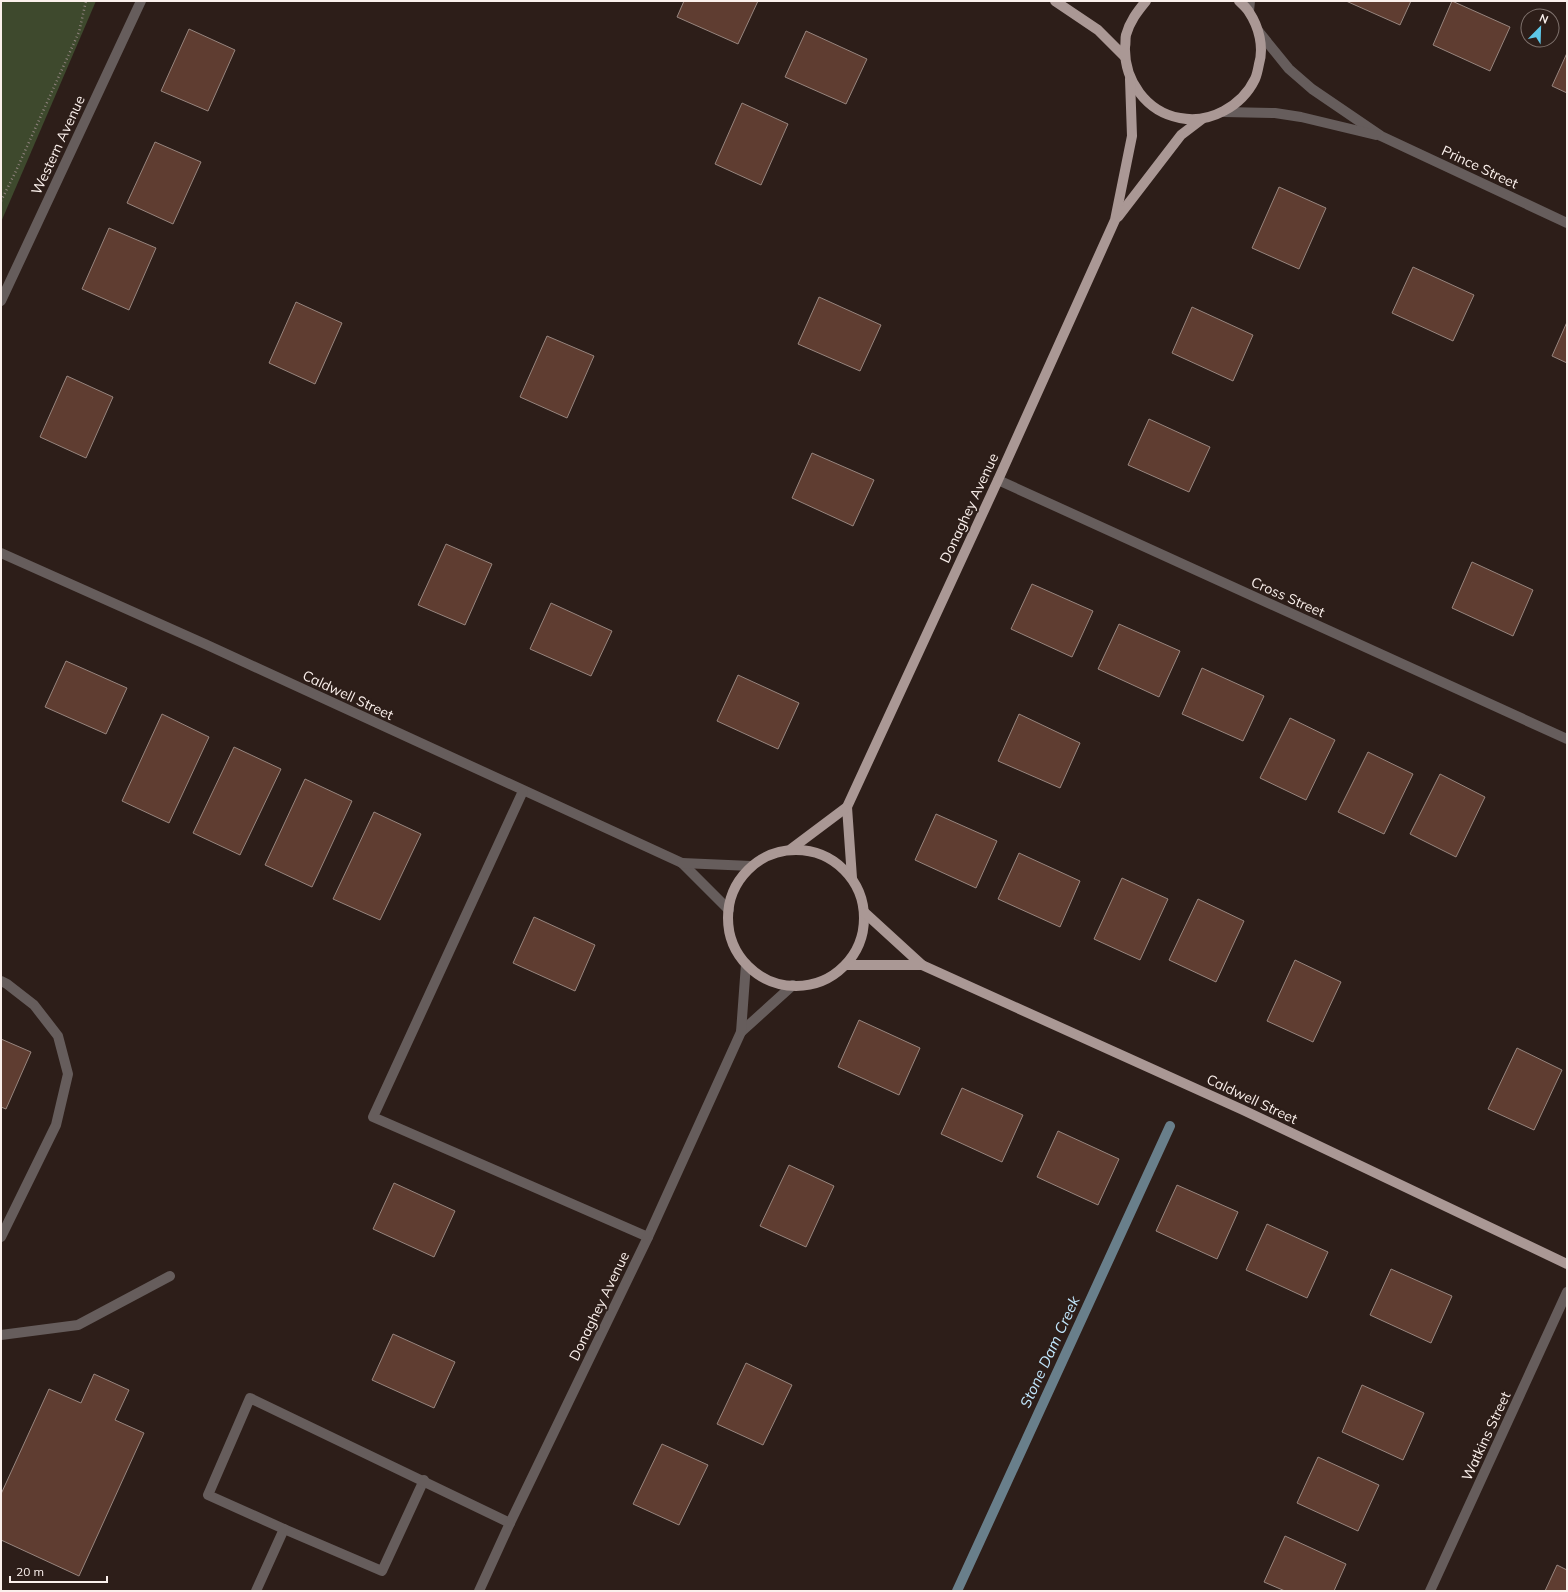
<svg xmlns="http://www.w3.org/2000/svg" width="1568" height="1592" viewBox="0 0 1568 1592" font-family="Mulish,sans-serif">
	<style>
		.green { fill: #3e492d }
		.lines { fill: none; stroke-linecap: round; stroke-linejoin: round }
		.stream { stroke: #697f8b; stroke-width: 10 }
		.building { fill: #5f3d31; stroke: #97857e }
		.path { stroke: #8f827d; stroke-width: 2.5; stroke-dasharray: 1 3; stroke-linecap: butt }
		.minor { stroke: #665d5c; stroke-width: 10 }
		.major { stroke: #aa9895; stroke-width: 10 }
		.labels { text-anchor: middle; stroke-width: 4; stroke-linejoin: round; paint-order: stroke }
		.street-label { font-size: 14px; fill: #fbf0ec; stroke: #2d1e19 }
		.water-label { font-size: 15px; font-style: italic; fill: #c2e7fd; stroke: #2d1e19 }
	</style>
	<rect width="100%" height="100%" fill="#2d1e19"/>
	<path class="green" d="M1,1H96L1,222Z"/>
	<g class="lines">
		<path class="stream" d="M957,1591L1170,1126"/>
	</g>
	<g class="building">
		<path d="M684,1H758L738,44L677,17Z"/>
		<path d="M1346,1H1411L1400,25Z"/>
		<path d="M1452,1L1510,27L1490,71L1433,45Z"/>
		<path d="M189,29L235,50L208,111L161,91Z"/>
		<path d="M806,31L867,59L846,104L785,77Z"/>
		<path d="M1567,53V93L1552,86Z"/>
		<path d="M742,103L788,124L761,185L715,164Z"/>
		<path d="M155,142L201,162L173,224L127,203Z"/>
		<path d="M1279,187L1326,208L1299,269L1252,248Z"/>
		<path d="M109,228L156,248L129,310L82,289Z"/>
		<path d="M1413,267L1474,295L1453,341L1392,313Z"/>
		<path d="M819,297L881,325L860,371L798,344Z"/>
		<path d="M296,302L342,323L315,384L269,363Z"/>
		<path d="M1192,307L1253,335L1233,381L1172,353Z"/>
		<path d="M1567,322V363L1552,356Z"/>
		<path d="M547,336L594,356L567,418L520,397Z"/>
		<path d="M67,376L113,397L86,458L40,437Z"/>
		<path d="M1149,419L1210,447L1189,492L1128,465Z"/>
		<path d="M812,453L874,480L853,526L792,498Z"/>
		<path d="M446,544L492,564L465,625L418,605Z"/>
		<path d="M1472,562L1533,590L1513,636L1452,608Z"/>
		<path d="M1032,584L1093,611L1072,657L1011,629Z"/>
		<path d="M551,603L612,631L591,676L530,649Z"/>
		<path d="M1119,624L1180,651L1159,697L1098,669Z"/>
		<path d="M66,661L127,688L106,734L45,707Z"/>
		<path d="M1202,668L1264,696L1243,741L1182,714Z"/>
		<path d="M738,675L799,703L778,749L717,721Z"/>
		<path d="M162,714L209,737L169,823L122,801Z"/>
		<path d="M1019,714L1080,743L1060,788L998,761Z"/>
		<path d="M1290,718L1335,740L1306,800L1260,778Z"/>
		<path d="M234,747L281,769L240,855L193,833Z"/>
		<path d="M1368,752L1413,774L1384,834L1338,812Z"/>
		<path d="M1440,774L1485,797L1456,857L1410,834Z"/>
		<path d="M305,779L352,801L312,887L265,865Z"/>
		<path d="M374,812L421,834L380,920L333,899Z"/>
		<path d="M936,814L997,841L976,888L915,860Z"/>
		<path d="M1019,853L1080,881L1060,927L998,899Z"/>
		<path d="M1122,878L1168,899L1140,960L1094,939Z"/>
		<path d="M1198,899L1244,921L1216,982L1169,960Z"/>
		<path d="M534,917L595,945L575,991L513,963Z"/>
		<path d="M1295,960L1341,982L1313,1042L1267,1021Z"/>
		<path d="M859,1020L920,1048L899,1095L838,1067Z"/>
		<path d="M1,1039L31,1052L6,1109L1,1107Z"/>
		<path d="M1517,1048L1562,1070L1534,1130L1488,1109Z"/>
		<path d="M962,1088L1023,1115L1002,1162L941,1134Z"/>
		<path d="M1058,1131L1119,1159L1098,1205L1037,1177Z"/>
		<path d="M789,1165L834,1186L806,1247L760,1226Z"/>
		<path d="M394,1183L455,1211L434,1257L373,1229Z"/>
		<path d="M1177,1185L1238,1212L1217,1259L1156,1231Z"/>
		<path d="M1267,1224L1328,1252L1307,1298L1246,1270Z"/>
		<path d="M1391,1269L1452,1296L1431,1343L1370,1315Z"/>
		<path d="M393,1334L455,1362L434,1408L372,1380Z"/>
		<path d="M746,1363L792,1385L763,1445L717,1424Z"/>
		<path d="M94,1374L129,1390L115,1420L144,1433L79,1576L1,1540V1494L49,1389L81,1403Z"/>
		<path d="M1362,1385L1424,1413L1403,1460L1342,1432Z"/>
		<path d="M662,1444L708,1465L679,1525L633,1504Z"/>
		<path d="M1318,1457L1379,1485L1358,1531L1297,1503Z"/>
		<path d="M1285,1536L1346,1564L1334,1591H1285L1264,1582Z"/>
		<path d="M1557,1565L1567,1570V1591H1545Z"/>
	</g>
	<g class="lines">
		<path class="path" d="M1,201L15,173L79,32L86,1"/>
		<g class="minor">
			<path d="M1249,11L1250,1"/>
			<path d="M1259,32L1289,69L1312,89L1381,136L1567,223"/>
			<path d="M1224,112L1275,113L1301,117L1376,135"/>
			<path d="M1,301L141,1"/>
			<path d="M998,480L1567,739"/>
			<path d="M1,553L205,644L682,863L729,910"/>
			<path d="M523,791L373,1117L648,1237"/>
			<path d="M682,863L751,866"/>
			<path d="M1,981L7,984L34,1005L58,1036L68,1074L56,1125L1,1237"/>
			<path d="M741,1032L793,985"/>
			<path d="M1,1335L78,1325L170,1276"/>
			<path d="M284,1529L382,1571L424,1480"/>
			<path d="M256,1591L284,1529L208,1495L250,1398L510,1523"/>
			<path d="M479,1591L510,1523L648,1237L741,1032L746,964"/>
			<path d="M1430,1591L1567,1292"/>
		</g>
		<g class="major">
			<path d="M1055,1L1098,30L1125,57"/>
			<path d="M1146,1C1137,12 1130,21 1126,35C1125,39 1126,43 1125,47C1124,80 1146,112 1180,118C1210,124 1242,106 1255,79C1257,75 1258,69 1259,64C1264,47 1259,27 1249,12C1247,8 1242,4 1239,1"/>
			<path d="M1118,217L1181,135L1202,119"/>
			<path d="M847,807L852,878"/>
			<path d="M791,849L847,807L998,480L1115,220L1132,136L1130,79"/>
			<circle cx="796" cy="918" r="68"/>
			<path d="M864,912L922,965L1243,1110L1567,1264"/>
			<path d="M846,965H922"/>
		</g>
	</g>
	<g class="labels">
		<g class="street-label">
			<text transform="translate(58 145) rotate(-65)" y="5">Western Avenue</text>
			<text transform="translate(1480 167) rotate(25)" y="5">Prince Street</text>
			<text transform="translate(969 508) rotate(-65)" y="5">Donaghey Avenue</text>
			<text transform="translate(1288 597) rotate(24)" y="5">Cross Street</text>
			<text transform="translate(348 695) rotate(25)" y="5">Caldwell Street</text>
			<text transform="translate(1252 1099) rotate(25)" y="5">Caldwell Street</text>
			<text transform="translate(599 1306) rotate(-64)" y="5">Donaghey Avenue</text>
			<text transform="translate(1486 1436) rotate(-65)" y="5">Watkins Street</text>
		</g>
		<g class="water-label">
			<text transform="translate(1050 1352) rotate(-65)" y="5">Stone Dam Creek</text>
		</g>
	</g>
	<rect width="1568" height="1592" fill="none" stroke="#fbf0ec" stroke-width="4"/>
	<g transform="translate(1540 28) rotate(23)"><circle r="19" fill="#2d1e19" stroke="#7f726d"/>
	<path d="M0-3L7 15L0 10L-7 15Z" fill="#5dc7e8"/>
	<text y="-6" font-size="11" font-weight="bold" text-anchor="middle" fill="#fbf0ec">N</text>
	</g>
	<path d="M10 1576v6h97v-6" fill="none" stroke="#fbf0ec" stroke-width="2"/>
	<text x="16" y="1576" font-size="12" fill="#fbf0ec" stroke="#2d1e19" stroke-width="3" paint-order="stroke">20 m</text>
</svg>
